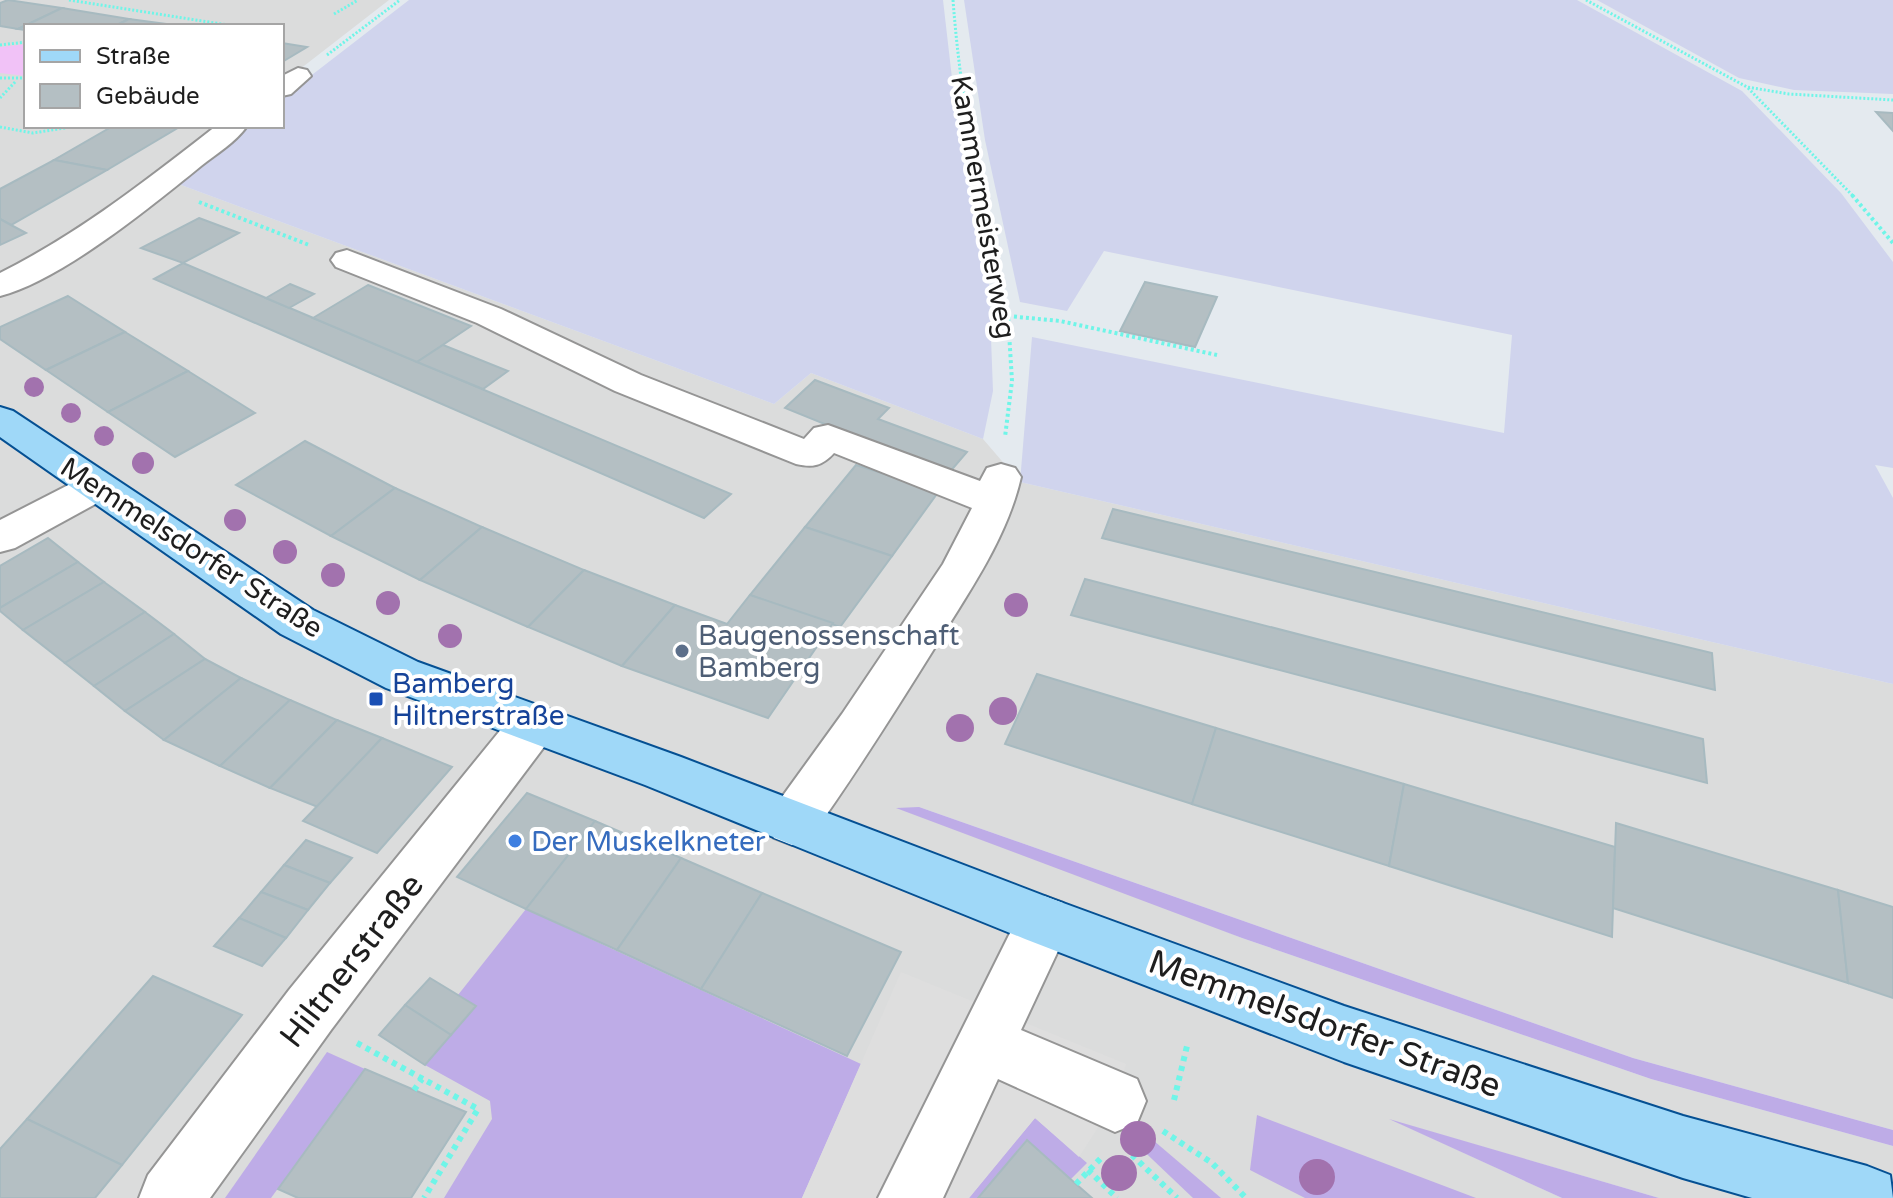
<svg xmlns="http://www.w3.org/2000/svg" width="1893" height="1198" viewBox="0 0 1893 1198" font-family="'Varela Round',sans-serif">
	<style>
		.residential { fill: #dbdcdc }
		.farmland { fill: #d0d4ed }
		.grass { fill: #beace7 }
		.park { fill: #f1c2f7 }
		.parking { fill: #dedede }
		.building { fill: #b4bfc3; stroke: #a7bac0; stroke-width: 2 }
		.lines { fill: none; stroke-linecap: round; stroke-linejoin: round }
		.minor-casing { stroke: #959595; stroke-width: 4 }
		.major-casing { stroke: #055093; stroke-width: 4 }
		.path-far2 { stroke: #6ff5e8; stroke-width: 3; stroke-dasharray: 2 2; stroke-linecap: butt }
		.path-far1 { stroke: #6ff5e8; stroke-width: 4; stroke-dasharray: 3 3; stroke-linecap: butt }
		.path { stroke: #6ff5e8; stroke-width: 6; stroke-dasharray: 5 5; stroke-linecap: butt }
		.minor { fill: #fff; fill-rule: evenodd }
		.major { fill: #9fd8f8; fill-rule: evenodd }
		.tree { fill: #a272ae }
		.service-dot { fill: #5c6f8a; stroke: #fff; stroke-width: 3 }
		.transit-dot { fill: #1a4fb4; stroke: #fff; stroke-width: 3 }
		.shop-dot { fill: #3f7fe0; stroke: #fff; stroke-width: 3 }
		.labels { text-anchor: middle; stroke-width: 8; stroke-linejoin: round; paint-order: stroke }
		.street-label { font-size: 28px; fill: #1e1e1e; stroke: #fff }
		.service-label { font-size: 28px; fill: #4e5e75; stroke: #fff; text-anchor: start }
		.transit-label { font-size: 28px; fill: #164399; stroke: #fff; text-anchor: start }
		.shop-label { font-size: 28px; fill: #366cbe; stroke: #fff; text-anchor: start }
		.near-street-label { font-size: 34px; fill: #1e1e1e; stroke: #fff }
	</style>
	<rect width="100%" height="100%" fill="#e4eaef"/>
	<path class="residential" d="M0,0H389L282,83V26H26V126H226L173,182L774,404L811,373L983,439L1020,482L1893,684V1130L1633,1058L919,807L1242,938L1651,1079L1893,1146V1198H1659L1397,1122L1562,1198H0Z"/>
	<g class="farmland">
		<path d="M409,0H943L959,139L989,285L993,391L983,439L811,373L774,404L173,182L246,126H282V98Z"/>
		<path d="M964,0H1577L1742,91L1841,193L1893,262V468L1875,465L1893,498V684L1020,482L1032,337L1504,433L1512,335L1104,251L1067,311L1020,302L985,140Z"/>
		<path d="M1597,0H1893V94L1794,90L1739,78Z"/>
	</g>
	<g class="grass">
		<path d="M919,807L1633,1058L1893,1130V1146L1651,1079L1242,938L896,808Z"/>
		<path d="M526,909L861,1064L802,1198H444L492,1119L490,1101L425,1065L475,1006L458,995Z"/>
		<path d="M327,1052L365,1069L271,1198H225Z"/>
		<path d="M1257,1115L1476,1198H1305L1250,1170Z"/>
		<path d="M1035,1118L1087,1163L1071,1179L1026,1140L978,1198H969Z"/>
		<path d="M1389,1119L1659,1198H1562Z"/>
		<path d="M1140,1129L1221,1198H1193L1131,1139Z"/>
	</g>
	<path class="park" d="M26,44V76L0,73V47Z"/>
	<path class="parking" d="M901,972L1126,1064L1115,1101L1079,1157L1035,1118L969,1198H802Z"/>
	<g class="building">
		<path d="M8,0L62,8L18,29L0,26V3Z"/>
		<path d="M62,8L129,19L115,26H26V30L18,29Z"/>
		<path d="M129,19L174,25L115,26Z"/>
		<path d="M282,43L307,47L282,62Z"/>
		<path d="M1876,112L1893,113V131Z"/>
		<path d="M113,126H181L107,170L54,160Z"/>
		<path d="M54,160L107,170L11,225L0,219V189Z"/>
		<path d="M199,218L239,233L183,263L141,248Z"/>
		<path d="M0,219L11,225L26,233L0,245Z"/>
		<path d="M183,263L266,298L731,494L704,518L154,279Z"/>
		<path d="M1145,282L1217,297L1195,347L1120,331Z"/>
		<path d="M290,284L314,294L289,308L266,298Z"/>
		<path d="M368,285L471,326L417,362L313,318Z"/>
		<path d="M68,296L125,332L46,370L0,339V327Z"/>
		<path d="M125,332L188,371L108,412L46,370Z"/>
		<path d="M443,345L508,371L483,389L417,362Z"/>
		<path d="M188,371L255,413L175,457L108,412Z"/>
		<path d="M815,380L889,408L878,419L967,452L948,474L785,408Z"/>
		<path d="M305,441L395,488L331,536L236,485Z"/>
		<path d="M856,465L939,491L892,556L805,527Z"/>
		<path d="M395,488L482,527L420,580L331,536Z"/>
		<path d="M1113,509L1712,653L1715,690L1102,538Z"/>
		<path d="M482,527L584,570L528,627L420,580Z"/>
		<path d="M805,527L892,556L840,627L750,595Z"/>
		<path d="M48,538L78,562L0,608V566Z"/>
		<path d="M78,562L104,582L23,630L0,611V608Z"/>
		<path d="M584,570L675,605L622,666L528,627Z"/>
		<path d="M1085,579L1703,739L1707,783L1071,615Z"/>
		<path d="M104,582L145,612L65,663L23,630Z"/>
		<path d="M750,595L833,623L768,718L622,666L675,605L727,624Z"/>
		<path d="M145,612L174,634L94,686L65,663Z"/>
		<path d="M174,634L205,659L125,711L94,686Z"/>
		<path d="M205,659L241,678L164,740L125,711Z"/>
		<path d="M1037,674L1216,728L1192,804L1005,744Z"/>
		<path d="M241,678L290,700L220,766L164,740Z"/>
		<path d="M290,700L337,720L270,788L220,766Z"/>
		<path d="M337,720L382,738L318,807L270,788Z"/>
		<path d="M1216,728L1404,784L1389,866L1192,804Z"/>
		<path d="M382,738L452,767L377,853L303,821Z"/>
		<path d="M1404,784L1615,847L1612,937L1389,866Z"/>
		<path d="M527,793L595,821L526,909L457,877Z"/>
		<path d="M595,821L681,858L617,950L526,909Z"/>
		<path d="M1616,823L1838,890L1848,983L1613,908Z"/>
		<path d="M306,840L352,858L330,883L284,865Z"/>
		<path d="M681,858L762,893L701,989L617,950Z"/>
		<path d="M284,865L330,883L308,910L261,892Z"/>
		<path d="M1838,890L1893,907V998L1848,983Z"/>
		<path d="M261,892L308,910L286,938L239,918Z"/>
		<path d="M762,893L901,952L847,1056L701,989Z"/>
		<path d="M239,918L286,938L262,966L214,946Z"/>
		<path d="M153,976L242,1015L122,1165L27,1119Z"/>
		<path d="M430,978L476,1006L451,1035L405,1005Z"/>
		<path d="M405,1005L451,1035L425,1065L379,1035Z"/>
		<path d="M365,1069L466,1112L411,1198H298L278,1189Z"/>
		<path d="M27,1119L122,1165L95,1198H0V1149Z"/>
		<path d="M1027,1140L1076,1184L1092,1198H978Z"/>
	</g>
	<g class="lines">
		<defs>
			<g id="minor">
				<path d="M298,68L307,70L311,76L291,94L282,96V76Z"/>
				<path d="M216,126H247C236,142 216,154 201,166C152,206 60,281 0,296V273C78,234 147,180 216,126Z"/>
				<path d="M347,250L501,309L641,375L804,439L814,428L828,425L980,481L987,468L1001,464L1015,468L1021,477C1007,538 970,590 937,644C896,710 855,775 810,838L792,845L774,838L766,823L774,808L842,714L943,564L972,508L834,453C822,466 813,468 796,464L615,391L477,323L336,267L331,260L336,253Z"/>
				<path d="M96,474L110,478L116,487L110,496L15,548L0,552V520L82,478Z"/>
				<path d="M533,706L550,711L557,725L550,739L331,1030L210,1198H139L148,1175L289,990L516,711Z"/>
				<path d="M1044,896L1063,903L1072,921L1021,1030L1137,1079L1146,1101L1137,1123L1115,1132L998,1079L943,1198H878L1025,903Z"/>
			</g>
			<path id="major" d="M0,407L13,411L313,610L418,662L681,757L1055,900L1344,1006L1683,1116L1867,1166L1890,1175L1893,1198H1752L1683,1178L1344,1062L1025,939L645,785L386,688L281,634L0,437Z"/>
		</defs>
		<use href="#minor" class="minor-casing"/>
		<use href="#major" class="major-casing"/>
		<g class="path-far2">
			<path d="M69,0L234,26"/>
			<path d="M953,0C958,67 968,132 982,197"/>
			<path d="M1586,0L1747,87L1789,94L1893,100"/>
			<path d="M334,14L358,0"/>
			<path d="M0,45L26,42"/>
			<path d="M327,55L400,0"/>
			<path d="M0,78H26"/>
			<path d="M1748,88L1854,197"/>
			<path d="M0,98L16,81"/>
			<path d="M0,127L33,133L77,126"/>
		</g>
		<g class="path-far1">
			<path d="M982,195L1008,316L1012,381L1005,437"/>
			<path d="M1852,195L1893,243"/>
			<path d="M199,202L309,245"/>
			<path d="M1008,316L1060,321L1217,355"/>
		</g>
		<g class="path">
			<path d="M357,1043L478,1109L424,1198"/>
			<path d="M414,1090L422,1079"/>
			<path d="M1174,1100L1187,1046"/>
			<path d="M1163,1131L1212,1163L1246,1198"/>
			<path d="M1132,1155L1177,1198"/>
			<path d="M1088,1170L1117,1198"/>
			<path d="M1076,1184L1103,1156"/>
		</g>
		<use href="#minor" class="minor"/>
		<use href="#major" class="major"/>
	</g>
	<g class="tree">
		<circle cx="34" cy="387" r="10"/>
		<circle cx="71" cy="413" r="10"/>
		<circle cx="104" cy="436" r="10"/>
		<circle cx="143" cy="463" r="11"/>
		<circle cx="235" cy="520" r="11"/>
		<circle cx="285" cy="552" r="12"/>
		<circle cx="333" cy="575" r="12"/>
		<circle cx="388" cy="603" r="12"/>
		<circle cx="1016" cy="605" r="12"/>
		<circle cx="450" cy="636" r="12"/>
		<circle cx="1003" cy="711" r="14"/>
		<circle cx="960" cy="728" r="14"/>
		<circle cx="1138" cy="1139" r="18"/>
		<circle cx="1119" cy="1173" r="18"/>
		<circle cx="1317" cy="1177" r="18"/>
	</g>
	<circle class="service-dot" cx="682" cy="651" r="8"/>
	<rect class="transit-dot" x="368" y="691" width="16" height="16" rx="4"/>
	<circle class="shop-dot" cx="515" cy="841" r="8"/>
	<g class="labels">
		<g class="street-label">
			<text transform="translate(984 207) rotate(80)" y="10">Kammermeisterweg</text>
			<text transform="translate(192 547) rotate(33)" y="10">Memmelsdorfer Straße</text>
		</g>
		<g class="service-label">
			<text x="698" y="645">Baugenossenschaft<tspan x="698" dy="32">Bamberg</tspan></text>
		</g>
		<g class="transit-label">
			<text x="392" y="693">Bamberg<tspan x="392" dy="32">Hiltnerstraße</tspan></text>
		</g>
		<g class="shop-label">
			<text x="531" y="851">Der Muskelkneter</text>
		</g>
		<g class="near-street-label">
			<text transform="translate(351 960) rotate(-52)" y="12">Hiltnerstraße</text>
			<text transform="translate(1325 1023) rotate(20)" y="12">Memmelsdorfer Straße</text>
		</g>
	</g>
	<rect x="24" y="24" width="260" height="104" fill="#ffffff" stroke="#a5a5a5" stroke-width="2"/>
	<rect x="40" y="50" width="40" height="12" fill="#9fd8f8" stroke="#a5a5a5" stroke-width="2"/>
	<text x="96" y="64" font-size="24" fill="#1e1e1e">Straße</text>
	<rect x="40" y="84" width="40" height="24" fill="#b4bfc3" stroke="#a5a5a5" stroke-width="2"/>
	<text x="96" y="104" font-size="24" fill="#1e1e1e">Gebäude</text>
</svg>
